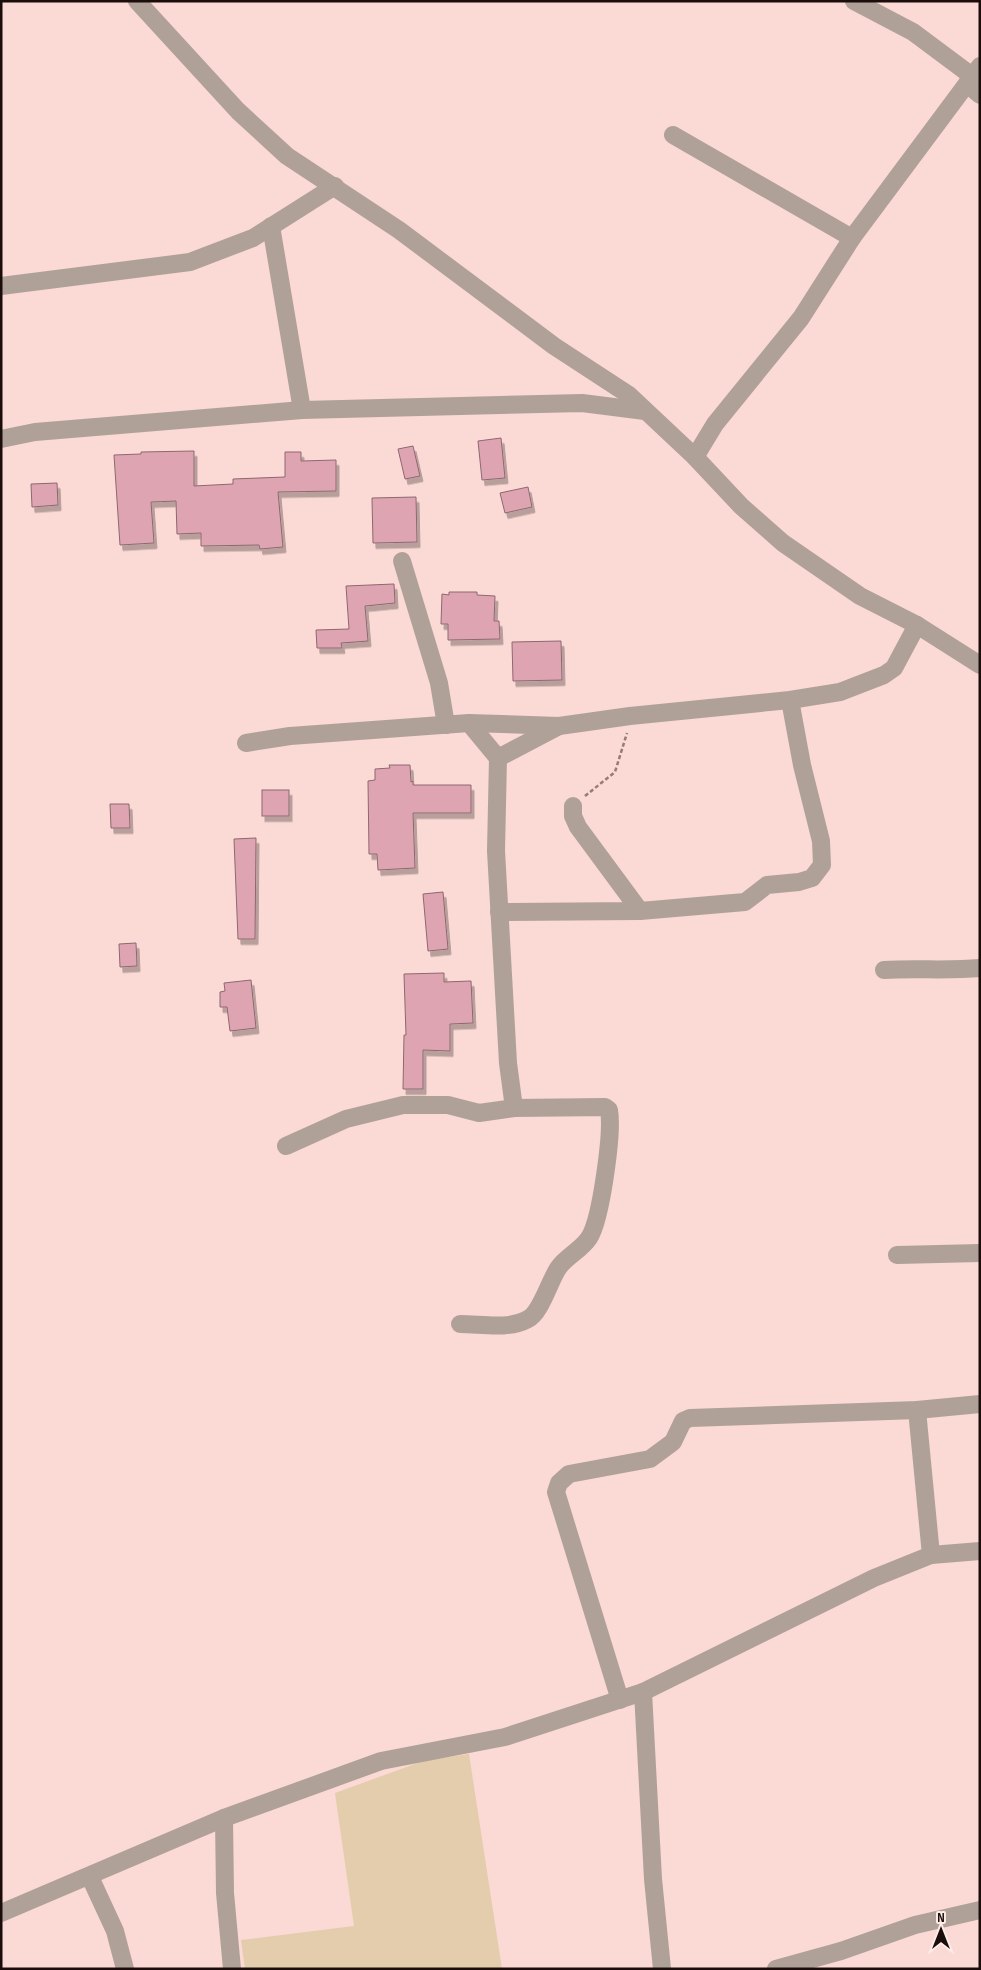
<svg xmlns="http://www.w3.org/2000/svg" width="981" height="1970" viewBox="0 0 981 1970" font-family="'Sofia Sans Condensed',sans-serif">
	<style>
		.green { fill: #e4cdac }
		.building { fill: #dfa4b2; stroke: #8c6870; filter: url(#shadow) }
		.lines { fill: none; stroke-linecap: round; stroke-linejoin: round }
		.path { stroke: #957c78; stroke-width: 2.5; stroke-dasharray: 4 2.5; stroke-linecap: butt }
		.street { stroke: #b0a198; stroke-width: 18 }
	</style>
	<defs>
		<filter id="shadow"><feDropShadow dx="3" dy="5.5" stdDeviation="0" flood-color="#0004"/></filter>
	</defs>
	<rect width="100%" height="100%" fill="#fbd9d4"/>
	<path class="green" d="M469,1754L502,1969H245L241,1940L354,1926L335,1793L423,1761Z"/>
	<g class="building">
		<path d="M501,438L505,478L482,480L478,441Z"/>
		<path d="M413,446L420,476L405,479L398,449Z"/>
		<path d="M194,451V486L233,484V479L285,477V452H301V461L336,460V491L278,492L283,547L260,549L259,545L201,546V533L177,534L176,501L151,502L154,543L120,545L114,455L141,454V452Z"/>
		<path d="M57,483L58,505L32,507L31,484Z"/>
		<path d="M528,487L532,507L505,513L500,493Z"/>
		<path d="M416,497L417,542L373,543L372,498Z"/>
		<path d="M394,584L395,603L365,606L368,641L341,643L342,648H317L316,630L349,629L346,586Z"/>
		<path d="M449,592H477V595L495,596L494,621H499L500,639L448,640V624H441L442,594L449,595Z"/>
		<path d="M561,641L562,680L513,681L512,642Z"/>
		<path d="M389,765H410L411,782L413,781V785H471V813H413L415,868L378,870L377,854H369L368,781L375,780V769L390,768Z"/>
		<rect x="262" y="790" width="27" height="26"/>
		<path d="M110,804H129L130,828H111Z"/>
		<path d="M256,838L255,939H238L234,839Z"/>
		<path d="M443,892L448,949L428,951L423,894Z"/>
		<path d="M136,943L137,966L120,967L119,944Z"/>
		<path d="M444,973V982L471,981L473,1023L450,1024V1051L423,1050V1089H403L404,1035H406L404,974Z"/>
		<path d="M251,980L256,1028L230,1031L227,1007H220V992L225,991L224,983Z"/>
	</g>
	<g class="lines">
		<path class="path" d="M585,796L615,772L627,733"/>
		<g class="street">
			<path d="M137,1L238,111L287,156L399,230L554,346L629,395L695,457L741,506L783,543L860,596L917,625L980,665"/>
			<path d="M854,1L913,32L972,76"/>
			<path d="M967,84L980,95"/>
			<path d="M673,135L852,238"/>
			<path d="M271,226L302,410"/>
			<path d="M1,286L190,262L253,238L335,186"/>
			<path d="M1,439L35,432L302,410L582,403L645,411"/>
			<path d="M695,457L715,424L801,318L852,238L980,66"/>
			<path d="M402,561L439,683L446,725"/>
			<path d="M469,723L498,758L496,851L508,1063L514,1108"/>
			<path d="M246,743L290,736L469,723L559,726L630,716L790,700L840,692L884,675L894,668L917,625"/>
			<path d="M498,758L559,726"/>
			<path d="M573,806V816L578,827L640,911"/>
			<path d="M499,912L640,911L745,902L767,885L799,882L812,878L822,865L821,841L802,765L790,700"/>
			<path d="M884,970C916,968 948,971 980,968"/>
			<path d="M286,1146L346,1119L403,1105H448L479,1113L514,1108L605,1107L609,1110C613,1132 601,1220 589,1238C581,1250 567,1256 559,1267C550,1279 541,1313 528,1319C508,1330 482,1324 460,1324"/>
			<path d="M897,1255L980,1253"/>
			<path d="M917,1410L931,1555"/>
			<path d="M643,1692L653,1879L662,1969"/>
			<path d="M620,1700L556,1492L559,1483L569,1474L650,1459L673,1442L683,1421L690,1418L917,1410L980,1404"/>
			<path d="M224,1818L225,1893L232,1969"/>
			<path d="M90,1877L115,1931L125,1969"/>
			<path d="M1,1913L224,1818L381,1761L505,1737L643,1692L874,1578L931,1555L980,1551"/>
			<path d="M776,1969L841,1951L915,1925L980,1910"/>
		</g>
	</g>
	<rect width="981" height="1970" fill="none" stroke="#1b0d0b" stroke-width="5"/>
	<g transform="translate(941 1930)" stroke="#fcebe8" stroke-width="4" paint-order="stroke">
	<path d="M0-4L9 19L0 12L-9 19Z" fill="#1b0d0b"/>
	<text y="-8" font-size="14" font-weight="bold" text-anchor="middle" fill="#1b0d0b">N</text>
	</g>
</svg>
